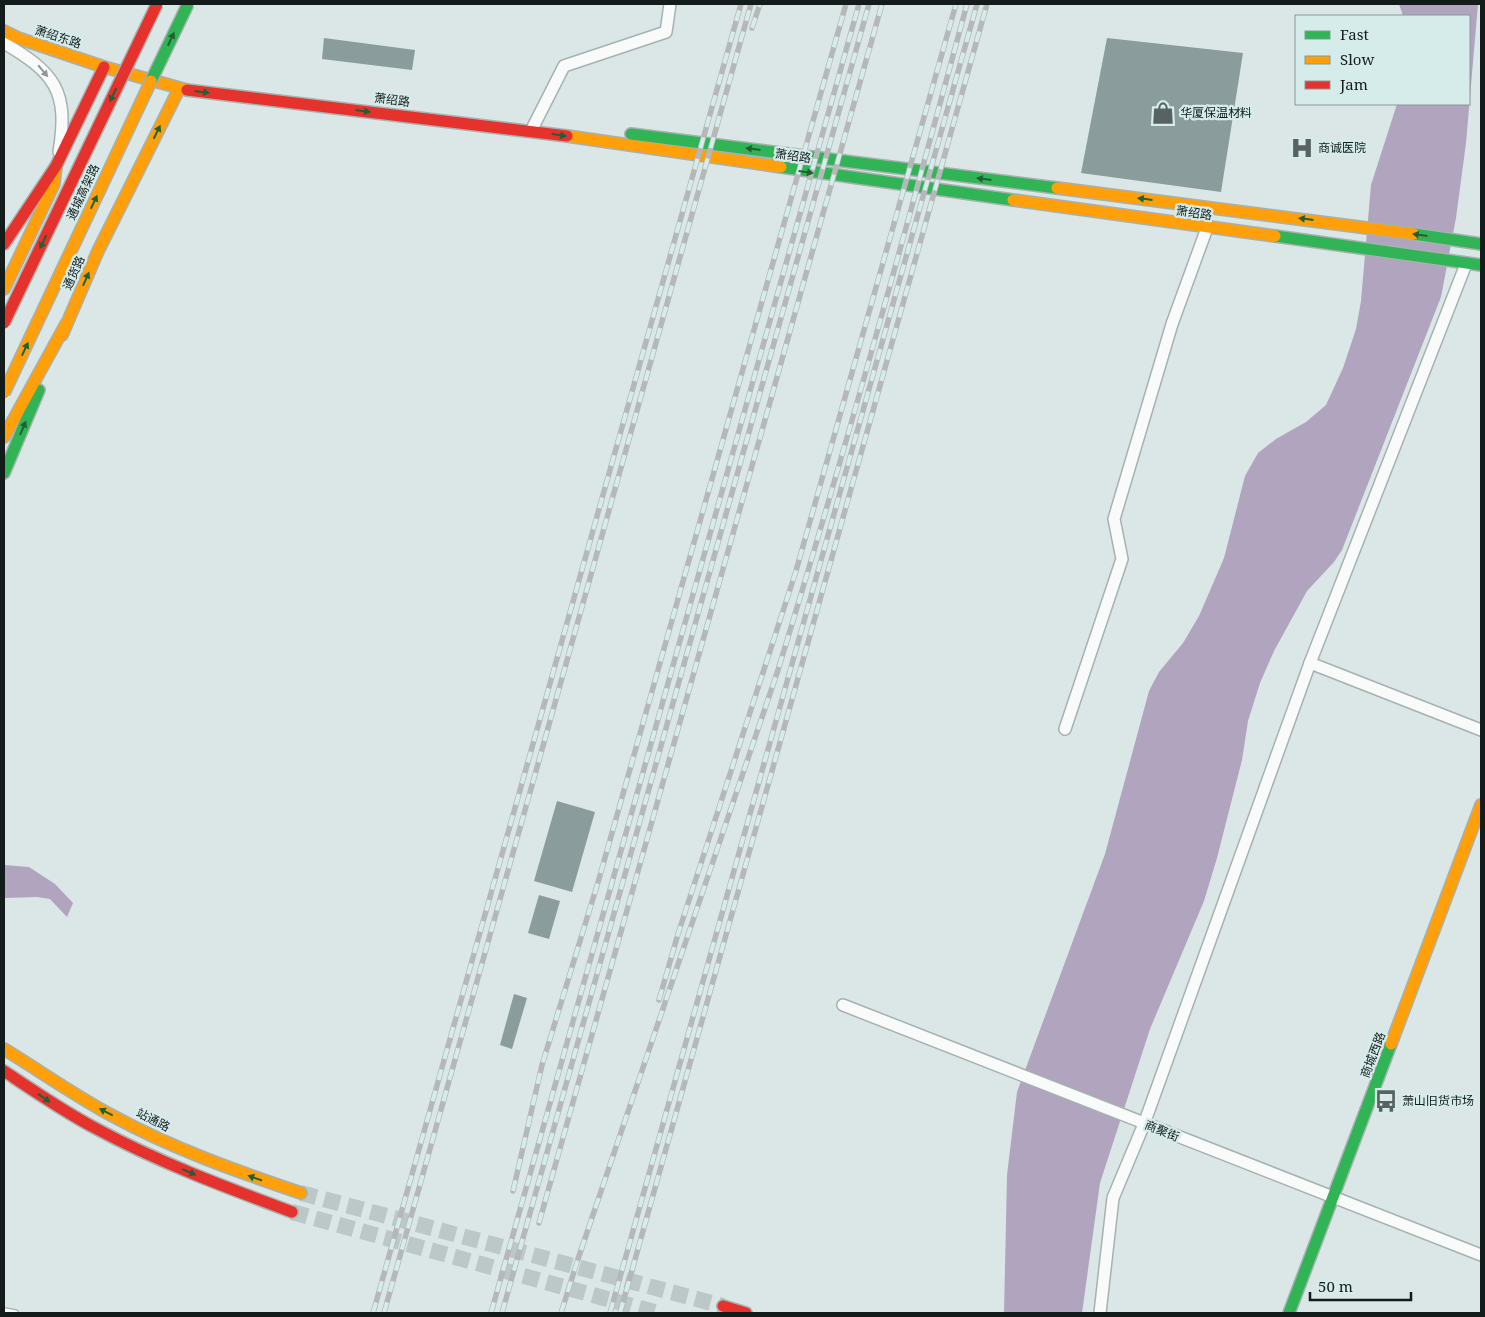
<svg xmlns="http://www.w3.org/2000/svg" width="1485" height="1317" viewBox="0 0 1485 1317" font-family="'Noto Serif','Noto Sans SC',serif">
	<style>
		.water { fill: #b1a4be }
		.building { fill: #8a9c9b }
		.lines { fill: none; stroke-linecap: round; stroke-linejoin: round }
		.secondary-tunnel { stroke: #bcc8c8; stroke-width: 16; stroke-dasharray: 16 8; stroke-linecap: butt }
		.lane-casing { stroke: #a7b1b0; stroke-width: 8 }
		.street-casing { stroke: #a7b1b0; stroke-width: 14 }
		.fast-casing { stroke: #a7b1b0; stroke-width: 14 }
		.slow-casing { stroke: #a7b1b0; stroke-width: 14 }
		.jam-casing { stroke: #a7b1b0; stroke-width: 14 }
		.lane { stroke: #f9fbfb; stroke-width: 5.5 }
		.street { stroke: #f9fbfb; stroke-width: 11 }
		.fast { stroke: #30b455; stroke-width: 11 }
		.slow { stroke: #ff9f0a; stroke-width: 11 }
		.jam { stroke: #e5322d; stroke-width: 11 }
		.rail-casing { stroke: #b5b8b8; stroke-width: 5.5 }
		.rail { stroke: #d5eceb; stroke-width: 4; stroke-dasharray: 11; stroke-linecap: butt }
		.fast-bridge-casing { stroke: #a7b1b0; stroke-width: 14; stroke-linecap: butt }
		.slow-bridge-casing { stroke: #a7b1b0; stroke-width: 14; stroke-linecap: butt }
		.jam-bridge-casing { stroke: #a7b1b0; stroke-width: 14; stroke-linecap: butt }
		.fast-bridge { stroke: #30b455; stroke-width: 11 }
		.slow-bridge { stroke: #ff9f0a; stroke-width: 11 }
		.jam-bridge { stroke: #e5322d; stroke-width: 11 }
		.oneway { fill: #206035 }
		.oneway2 { fill: #929696 }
		.labels { text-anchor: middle; stroke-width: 4.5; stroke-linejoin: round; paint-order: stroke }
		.street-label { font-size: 12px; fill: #131b1b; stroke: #d5eceb }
		.poi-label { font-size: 12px; fill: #131b1b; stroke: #d5eceb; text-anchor: start }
	</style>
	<rect width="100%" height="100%" fill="#dae7e6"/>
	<g class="water">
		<path d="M1399,4H1478L1466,143L1456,218L1441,297L1342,550L1334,562L1307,591L1274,651L1260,683L1248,721L1242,760L1217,858L1204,901L1150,1029L1100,1183L1082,1313H1004L1007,1175L1017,1092L1105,854L1149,691L1159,672L1183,643L1199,616L1224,558L1245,476L1258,453L1276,439L1306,422L1326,405L1343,368L1356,329L1361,301L1371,185L1397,104H1469V16H1403Z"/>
		<path d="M4,865L29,867L55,884L73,903L67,917L50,899L37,897L4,898Z"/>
	</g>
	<g class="building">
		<path d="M324,38L415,50L412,70L322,59Z"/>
		<path d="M1107,38L1243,53L1221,192L1081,173Z"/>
		<path d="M557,801L595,812L572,892L534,881Z"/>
		<path d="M539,895L560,901L549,939L528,933Z"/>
		<path d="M514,994L527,998L512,1049L500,1045Z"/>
	</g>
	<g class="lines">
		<g class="secondary-tunnel">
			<path d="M301,1193L723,1306"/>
			<path d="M292,1212L658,1313"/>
		</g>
		<defs>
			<path id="lane" d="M4,1311L15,1313"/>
			<g id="street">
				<path d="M4,43C55,73 69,91 59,152"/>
				<path d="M531,131L564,66L666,32L670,4"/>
				<path d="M1310,663L1481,730"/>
				<path d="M1065,729L1122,559L1114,519L1172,324L1207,228"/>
				<path d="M843,1005L1481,1255"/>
				<path d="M1100,1313L1113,1198L1144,1124L1310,663L1466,264"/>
			</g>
			<g id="fast">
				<path d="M631,134L1057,188"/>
				<path d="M781,167L1013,200"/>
				<path d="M1414,234L1481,244"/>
				<path d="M1275,236L1481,265"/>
				<path d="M4,473L39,390"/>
				<path d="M1289,1313L1391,1044"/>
			</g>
			<g id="slow">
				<path d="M4,31L18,38L104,67L187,90"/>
				<path d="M567,136L781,167"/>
				<path d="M1057,188L1414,234"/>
				<path d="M1013,200L1275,236"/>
				<path d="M4,289L54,184L56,166"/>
				<path d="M62,335L98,251L179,89"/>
				<path d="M4,437L66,324"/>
				<path d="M1391,1044L1481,805"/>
				<path d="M4,1049C40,1071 74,1095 111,1115C171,1148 236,1171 301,1193"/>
			</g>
			<g id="jam">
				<path d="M187,90L567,136"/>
				<path d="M4,244L56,166L104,67"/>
				<path d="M4,1071C34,1091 63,1111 95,1128C158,1162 225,1187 292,1212"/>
				<path d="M723,1306L746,1313"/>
			</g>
		</defs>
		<use href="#lane" class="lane-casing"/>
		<use href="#street" class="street-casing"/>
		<use href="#fast" class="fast-casing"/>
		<use href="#slow" class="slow-casing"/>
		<use href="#jam" class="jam-casing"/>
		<use href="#lane" class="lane"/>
		<use href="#street" class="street"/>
		<use href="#fast" class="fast"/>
		<use href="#slow" class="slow"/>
		<use href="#jam" class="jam"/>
		<defs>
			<g id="rail">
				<path d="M752,28L760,4"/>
				<path d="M659,1000L678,934L796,571L956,4"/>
				<path d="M513,1191L542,1065L599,879L846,4"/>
				<path d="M539,1223L882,4"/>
				<path d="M373,1313L741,4"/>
				<path d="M384,1313L751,4"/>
				<path d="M491,1313L859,4"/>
				<path d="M502,1313L869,4"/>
				<path d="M561,1313L578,1259L778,670C846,449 907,226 967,4"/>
				<path d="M610,1313L977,4"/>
				<path d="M620,1313L987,4"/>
			</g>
		</defs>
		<use href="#rail" class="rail-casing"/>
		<use href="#rail" class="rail"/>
		<defs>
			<path id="fast-bridge" d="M151,81L188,4"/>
			<path id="slow-bridge" d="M4,393L151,81"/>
			<path id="jam-bridge" d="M4,323L157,4"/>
		</defs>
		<use href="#fast-bridge" class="fast-bridge-casing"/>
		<use href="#slow-bridge" class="slow-bridge-casing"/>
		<use href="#jam-bridge" class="jam-bridge-casing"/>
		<use href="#fast-bridge" class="fast-bridge"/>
		<use href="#slow-bridge" class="slow-bridge"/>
		<use href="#jam-bridge" class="jam-bridge"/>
	</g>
	<defs><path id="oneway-solid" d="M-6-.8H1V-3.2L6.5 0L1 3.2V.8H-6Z" transform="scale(1.25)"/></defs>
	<g class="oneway">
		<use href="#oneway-solid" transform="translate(171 39) rotate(-65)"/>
		<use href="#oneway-solid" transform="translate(202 92) rotate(7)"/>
		<use href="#oneway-solid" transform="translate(113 95) rotate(116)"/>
		<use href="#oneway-solid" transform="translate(363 111) rotate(7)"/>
		<use href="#oneway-solid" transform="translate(157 132) rotate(-64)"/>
		<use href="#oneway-solid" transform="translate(559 135) rotate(9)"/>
		<use href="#oneway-solid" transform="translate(753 149) rotate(-173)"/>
		<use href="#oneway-solid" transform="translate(806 172) rotate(8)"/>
		<use href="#oneway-solid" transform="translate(984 179) rotate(-173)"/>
		<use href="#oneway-solid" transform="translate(1145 199) rotate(-173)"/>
		<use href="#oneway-solid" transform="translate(94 202) rotate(-65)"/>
		<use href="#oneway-solid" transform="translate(1306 219) rotate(-173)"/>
		<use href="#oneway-solid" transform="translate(1420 235) rotate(-172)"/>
		<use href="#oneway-solid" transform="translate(43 242) rotate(116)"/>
		<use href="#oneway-solid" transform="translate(86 279) rotate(-66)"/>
		<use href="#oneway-solid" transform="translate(25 349) rotate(-65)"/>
		<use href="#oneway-solid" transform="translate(23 428) rotate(-67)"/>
		<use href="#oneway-solid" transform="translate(44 1098) rotate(34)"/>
		<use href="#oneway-solid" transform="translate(106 1112) rotate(-153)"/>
		<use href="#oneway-solid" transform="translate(189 1172) rotate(23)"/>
		<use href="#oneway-solid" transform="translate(255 1178) rotate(-161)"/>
	</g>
	<use class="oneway2" href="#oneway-solid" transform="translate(43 71) rotate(50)"/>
	<defs>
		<symbol id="shop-bare" viewBox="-9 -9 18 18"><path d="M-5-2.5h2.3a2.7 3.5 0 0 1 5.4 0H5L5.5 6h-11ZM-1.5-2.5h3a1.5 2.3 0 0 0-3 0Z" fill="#596262" stroke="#d5eceb" stroke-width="2.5" paint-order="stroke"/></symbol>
		<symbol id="hospital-bare" viewBox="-9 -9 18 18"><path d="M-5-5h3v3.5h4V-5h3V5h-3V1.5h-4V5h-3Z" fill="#596262" stroke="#d5eceb" stroke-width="2.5" paint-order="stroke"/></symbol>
		<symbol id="bus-bare" viewBox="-9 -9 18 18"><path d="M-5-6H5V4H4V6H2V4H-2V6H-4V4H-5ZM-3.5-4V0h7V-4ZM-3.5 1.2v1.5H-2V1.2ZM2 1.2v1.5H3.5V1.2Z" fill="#596262" stroke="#d5eceb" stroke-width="2.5" paint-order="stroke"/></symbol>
	</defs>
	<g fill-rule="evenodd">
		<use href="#shop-bare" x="1147" y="97" width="32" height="32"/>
		<use href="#hospital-bare" x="1286" y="132" width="32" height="32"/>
		<use href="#bus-bare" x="1370" y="1085" width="32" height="32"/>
	</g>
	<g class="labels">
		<g class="street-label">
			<text transform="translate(58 37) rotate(18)" y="4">萧绍东路</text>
			<text transform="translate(392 100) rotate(7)" y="4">萧绍路</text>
			<text transform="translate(793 156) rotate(8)" y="4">萧绍路</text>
			<text transform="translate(83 192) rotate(-65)" y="4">通城高架路</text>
			<text transform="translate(1194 213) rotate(8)" y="4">萧绍路</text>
			<text transform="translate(74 273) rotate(-66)" y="4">通货路</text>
			<text transform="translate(1373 1055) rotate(-69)" y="4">商城西路</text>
			<text transform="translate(153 1120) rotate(27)" y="4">站通路</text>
			<text transform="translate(1162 1131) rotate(22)" y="4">商聚街</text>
		</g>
		<g class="poi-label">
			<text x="1180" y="117">华厦保温材料</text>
			<text x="1318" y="152">商诚医院</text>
			<text x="1402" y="1105">萧山旧货市场</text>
		</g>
	</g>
	<rect width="1485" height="1317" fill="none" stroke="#131b1b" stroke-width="10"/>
	<rect x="1295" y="15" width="175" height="90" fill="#d5eceb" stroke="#879898"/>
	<rect x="1305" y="31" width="25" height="8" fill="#30b455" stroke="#879898"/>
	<text x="1340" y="40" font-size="15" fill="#131b1b">Fast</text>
	<rect x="1305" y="56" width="25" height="8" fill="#ff9f0a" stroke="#879898"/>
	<text x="1340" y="65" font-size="15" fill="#131b1b">Slow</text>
	<rect x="1305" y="81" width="25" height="8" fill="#e5322d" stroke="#879898"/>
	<text x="1340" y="90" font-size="15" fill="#131b1b">Jam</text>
	<path d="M1310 1292v8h101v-8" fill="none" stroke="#131b1b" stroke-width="2.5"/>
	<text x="1318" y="1292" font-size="15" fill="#131b1b" stroke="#d5eceb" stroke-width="4" paint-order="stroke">50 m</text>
</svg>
